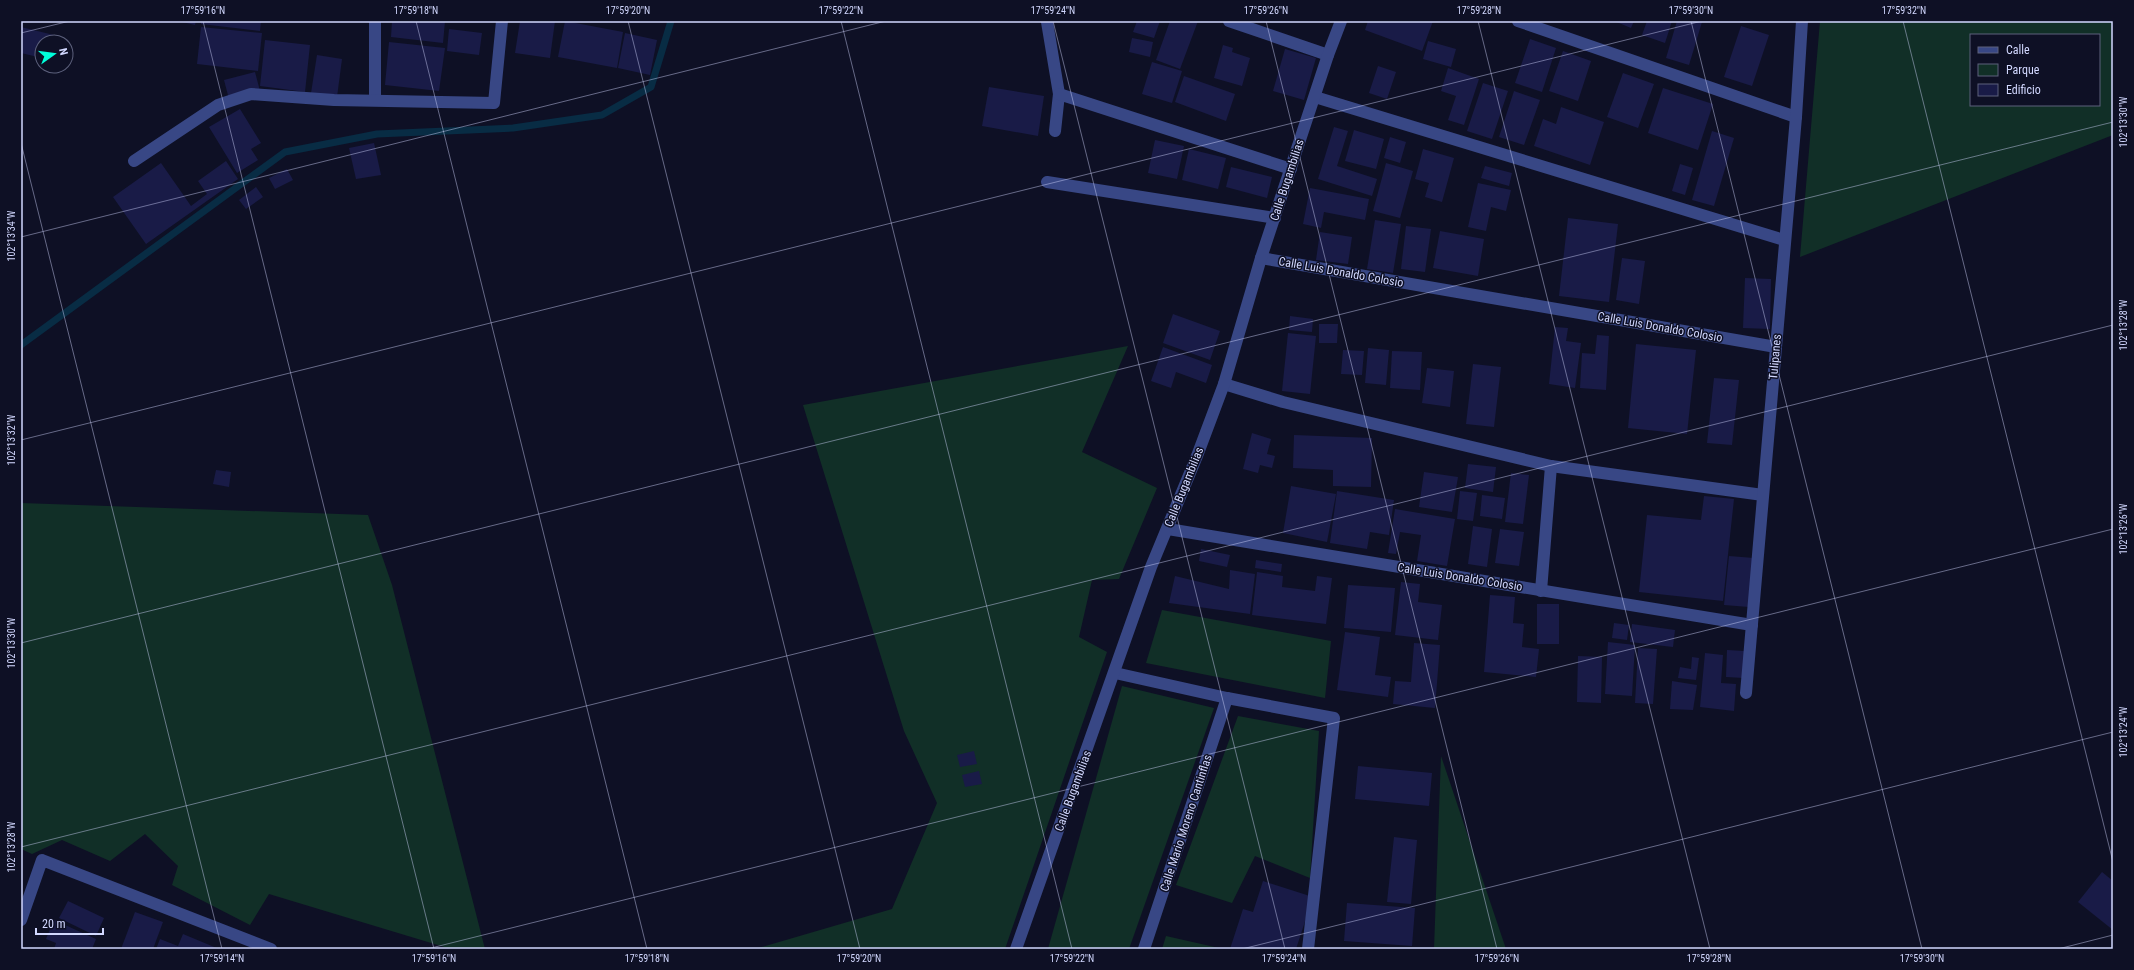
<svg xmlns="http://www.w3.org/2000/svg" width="2134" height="970" viewBox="0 0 2134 970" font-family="'Roboto Condensed',sans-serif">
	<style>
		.green { fill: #112f27; fill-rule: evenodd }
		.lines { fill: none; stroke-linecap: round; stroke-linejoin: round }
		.stream { stroke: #082c44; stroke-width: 7 }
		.building { fill: #191b47 }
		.minor { stroke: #384785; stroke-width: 12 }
		.ticks { fill: none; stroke: #d2d8ff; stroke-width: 1; stroke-opacity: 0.45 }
		.labels { text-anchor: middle; stroke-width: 3; stroke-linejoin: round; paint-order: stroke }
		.street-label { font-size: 12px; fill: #d2d8ff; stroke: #0e1025 }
		.neatline { fill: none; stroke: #d2d8ff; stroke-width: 1.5 }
		.ticks-label { font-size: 10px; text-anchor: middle; fill: #d2d8ff }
	</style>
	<rect width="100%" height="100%" fill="#0e1025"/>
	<g class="green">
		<path d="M1820,21H2113V135L1800,257ZM1971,35H2099V105H1971Z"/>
		<path d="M1128,346L1082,452L1157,488L1119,579L1092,580L1079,637L1107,652L1005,949H755L892,909L937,803L904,731L803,405Z"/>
		<path d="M21,503L368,515L392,585L485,949H451L269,894L250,925L172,885L178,866L145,834L110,861L62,840L32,854L21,849Z"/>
		<path d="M1162,610L1331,641L1325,698L1146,663Z"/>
		<path d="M1122,686L1214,708L1129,949H1048Z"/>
		<path d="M1238,716L1319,731L1310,878L1255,856L1232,903L1176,885Z"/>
		<path d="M1441,756L1506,949H1434Z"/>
		<path d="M1166,936L1219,948V949H1162Z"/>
	</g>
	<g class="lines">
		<path class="stream" d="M21,345L285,152L377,134L513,128L602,115L651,87L671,21"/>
	</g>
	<g class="building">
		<path d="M178,21H196L195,25Z"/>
		<path d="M201,21H261L260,31L201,24Z"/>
		<path d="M392,21H445L443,43L391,37Z"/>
		<path d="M520,21H555L550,58L515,53Z"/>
		<path d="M565,21L623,32L617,68L558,57Z"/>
		<path d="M1137,21H1160L1154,38L1133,32Z"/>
		<path d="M1170,21H1198L1180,69L1156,60Z"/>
		<path d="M1368,21H1433L1422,51L1365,30Z"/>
		<path d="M1614,21H1634L1631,28Z"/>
		<path d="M1647,21H1672L1665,43L1642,35Z"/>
		<path d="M1677,21L1702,22L1689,65L1666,58Z"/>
		<path d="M1741,26L1769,35L1752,86L1724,77Z"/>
		<path d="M21,27L62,37L60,42H42V58L21,53Z"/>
		<path d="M201,27L262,33L258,71L197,64Z"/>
		<path d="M449,29L482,33L479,55L447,51Z"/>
		<path d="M625,33L657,40L650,75L618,68Z"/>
		<path d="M1132,38L1153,42L1150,57L1129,52Z"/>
		<path d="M1530,39L1556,48L1542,92L1515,83Z"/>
		<path d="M265,40L310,45L305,92L260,86Z"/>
		<path d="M1428,41L1456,49L1451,67L1423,59Z"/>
		<path d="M389,42L445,48L439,91L385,85Z"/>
		<path d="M1223,45L1233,48L1232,52L1250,58L1242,86L1214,78Z"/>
		<path d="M1285,49L1316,58L1304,100L1273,91Z"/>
		<path d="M1563,51L1591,61L1578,101L1549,91Z"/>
		<path d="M317,55L342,59L337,97L311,93Z"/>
		<path d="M1152,62L1182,71L1172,103L1142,94Z"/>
		<path d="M1378,66L1396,72L1387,99L1369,93Z"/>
		<path d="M1448,68L1479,79L1464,125L1448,120L1456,96L1441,91Z"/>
		<path d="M255,72L260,91L229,99L224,80Z"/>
		<path d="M1623,73L1654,84L1638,128L1607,117Z"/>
		<path d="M1184,76L1235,94L1226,121L1175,102Z"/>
		<path d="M1483,83L1508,91L1492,139L1467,131Z"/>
		<path d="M989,87L1044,96L1038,136L982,126Z"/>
		<path d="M1663,88L1713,104L1698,150L1648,133Z"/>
		<path d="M1514,91L1540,100L1524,145L1499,137Z"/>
		<path d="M1561,107L1604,122L1590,165L1534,146L1543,119L1556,124Z"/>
		<path d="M240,109L261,143L251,149L258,160L237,173L209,127Z"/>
		<path d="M1334,127L1348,131L1337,166L1377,179L1372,196L1318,179Z"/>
		<path d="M1354,130L1384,139L1376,169L1345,161Z"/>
		<path d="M1712,131L1734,138L1714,206L1692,200Z"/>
		<path d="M1390,137L1406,142L1400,163L1384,158Z"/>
		<path d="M1155,140L1184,146L1177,179L1148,173Z"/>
		<path d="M374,143L381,175L356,179L349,148Z"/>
		<path d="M1189,149L1226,158L1218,189L1182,180Z"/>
		<path d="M1423,149L1454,158L1442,202L1425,197L1429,183L1415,179Z"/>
		<path d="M226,161L238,179L146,244L113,197L161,163L191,206L207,194L198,181Z"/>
		<path d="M1386,163L1413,171L1400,218L1373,211Z"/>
		<path d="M1680,164L1693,168L1685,195L1672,191Z"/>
		<path d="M1485,166L1512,173L1509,186L1481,178Z"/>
		<path d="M1231,167L1272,177L1267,198L1226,187Z"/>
		<path d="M287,169L293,180L275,189L269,178Z"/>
		<path d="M1478,183L1511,190L1506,211L1491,207L1486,231L1468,227Z"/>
		<path d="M256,187L263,197L246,209L239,200Z"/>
		<path d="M1310,188L1369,199L1365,220L1324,212L1321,228L1303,224Z"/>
		<path d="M1568,218L1618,224L1609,302L1559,296Z"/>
		<path d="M1375,220L1401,224L1393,273L1367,269Z"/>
		<path d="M1406,226L1431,229L1425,272L1401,269Z"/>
		<path d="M1440,231L1484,239L1478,276L1433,268Z"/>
		<path d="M1320,232L1352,237L1348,264L1316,260Z"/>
		<path d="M1622,258L1645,261L1639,304L1616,300Z"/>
		<path d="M1745,278L1771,279L1770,329L1743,328Z"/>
		<path d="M1173,314L1220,331L1210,360L1163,343Z"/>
		<path d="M1290,316L1313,319L1312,332L1289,330Z"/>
		<path d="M1319,324H1338L1337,343H1319Z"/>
		<path d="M1555,327L1568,328L1566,341L1581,343L1575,388L1549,384Z"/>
		<path d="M1288,333L1316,336L1310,394L1282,391Z"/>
		<path d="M1597,335L1609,336L1606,390L1580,388L1582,353L1595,354Z"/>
		<path d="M1636,344L1696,350L1687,434L1628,428Z"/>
		<path d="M1163,347L1212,365L1206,383L1176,372L1171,388L1151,381Z"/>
		<path d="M1368,348L1389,350L1386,385L1365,383Z"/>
		<path d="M1343,350L1364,351L1362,375L1341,374Z"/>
		<path d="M1392,351L1422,352L1420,390L1390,388Z"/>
		<path d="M1473,364L1501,367L1494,427L1466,424Z"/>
		<path d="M1427,368L1454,371L1450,407L1422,403Z"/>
		<path d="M1714,378L1739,380L1732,445L1707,443Z"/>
		<path d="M1252,433L1271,439L1267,454L1275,456L1272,468L1260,465L1258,473L1243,469Z"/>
		<path d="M1294,435L1372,438L1371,487L1333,486V470L1293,468Z"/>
		<path d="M1468,464L1496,467L1493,492L1465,488Z"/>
		<path d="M216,470L231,472L229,487L213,484Z"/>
		<path d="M1424,472L1458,477L1452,512L1419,507Z"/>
		<path d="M1511,473L1529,475L1523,524L1505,522Z"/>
		<path d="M1291,486L1336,494L1327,542L1283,533Z"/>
		<path d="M1337,491L1394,500L1389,535L1370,532L1367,549L1330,543Z"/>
		<path d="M1460,491L1477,493L1473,521L1457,519Z"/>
		<path d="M1482,495L1505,498L1502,519L1480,516Z"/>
		<path d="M1704,496L1734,499L1723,601L1639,592L1647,515L1701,520Z"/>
		<path d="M1395,509L1455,519L1447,566L1417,561L1421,535L1400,532L1396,554L1388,553Z"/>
		<path d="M1473,526L1492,529L1487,567L1468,564Z"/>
		<path d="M1500,529L1524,532L1519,566L1495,563Z"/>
		<path d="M1201,549L1230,555L1227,567L1199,561Z"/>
		<path d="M1729,556L1754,558L1749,607L1724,605Z"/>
		<path d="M1256,560L1282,564L1281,572L1255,568Z"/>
		<path d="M1230,570L1255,574L1250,614L1169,603L1175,576L1229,589Z"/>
		<path d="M1257,572L1283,576L1282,587L1315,591L1317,576L1332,578L1326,624L1252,615Z"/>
		<path d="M1401,582L1420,584L1418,602L1442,605L1438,640L1395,635Z"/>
		<path d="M1348,585L1395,588L1391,632L1344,628Z"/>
		<path d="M1490,595L1515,597L1513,623L1524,624L1522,647L1539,649L1536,677L1484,672Z"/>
		<rect x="1537" y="604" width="22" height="40"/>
		<path d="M1614,623L1629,625L1627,640L1612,638Z"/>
		<path d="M1632,624L1675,630L1673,647L1630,642Z"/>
		<path d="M1345,632L1380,637L1375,675L1391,677L1388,697L1337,690Z"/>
		<path d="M1608,642L1635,645L1632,696L1605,694Z"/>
		<path d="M1414,643L1440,645L1435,708L1393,704L1395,681L1411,682Z"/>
		<path d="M1638,648L1657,649L1653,704L1635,703Z"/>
		<path d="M1727,650L1745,651L1744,678L1726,677Z"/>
		<path d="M1705,653L1723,655L1721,683L1736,684L1734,711L1700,707Z"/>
		<path d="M1578,656L1602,657L1601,703L1577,702Z"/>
		<path d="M1692,657L1699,658L1696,680L1678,678L1680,667L1691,669Z"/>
		<path d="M1672,681L1697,685L1693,710L1670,709Z"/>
		<path d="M974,751L977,764L960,767L957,755Z"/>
		<path d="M1358,766L1432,773L1429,806L1355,799Z"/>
		<path d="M979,771L982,784L965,787L962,775Z"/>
		<path d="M1394,837L1417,840L1411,904L1387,902Z"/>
		<path d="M2102,872L2113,881V930L2078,902Z"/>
		<path d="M1263,881L1313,897L1296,949H1230L1243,909L1253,912Z"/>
		<path d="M68,901L104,918L96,936L59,918Z"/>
		<path d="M1347,903L1415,908L1412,946L1344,941Z"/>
		<path d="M135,912L163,922L153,949H121Z"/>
		<path d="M54,920L96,939L92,949H54L56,943L46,939Z"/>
		<path d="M183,934L219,949H156L160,939L178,946Z"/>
	</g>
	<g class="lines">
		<g class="minor">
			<path d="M375,21V100"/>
			<path d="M1229,21L1328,55"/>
			<path d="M1518,21L1796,117"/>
			<path d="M1047,22L1059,94L1055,131"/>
			<path d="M1059,94L1291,169"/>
			<path d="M1315,97L1784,240"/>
			<path d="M134,161L218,105L251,94L334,100L494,103L502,21"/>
			<path d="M1047,182L1275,218"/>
			<path d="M1261,258L1776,347"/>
			<path d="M1224,384L1283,402L1551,466L1763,495"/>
			<path d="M1168,529L1752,625"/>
			<path d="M1541,591L1551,466"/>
			<path d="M1115,673L1227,698L1334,718L1308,949"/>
			<path d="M1746,693L1796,117L1802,21"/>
			<path d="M21,920L42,860L271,949"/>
			<path d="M1016,949L1151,567L1197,456L1224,384L1261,258L1328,55L1341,21"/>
			<path d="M1144,949L1227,698"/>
		</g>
	</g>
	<path class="ticks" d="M203,21L434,949M416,21L647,949M628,21L860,949M841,21L1072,949M1053,21L1285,949M1266,21L1497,949M1478,21L1710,949M1691,21L1922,949M1903,21L2113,862M21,33L70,21M21,143L222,949M21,237L886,21M21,440L1702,21M21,643L2113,122M21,847L2113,325M427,949L2113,529M1242,949L2113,732M2058,949L2113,935"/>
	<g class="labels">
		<g class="street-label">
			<text transform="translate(1287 180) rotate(-72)" y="4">Calle Bugambilias</text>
			<text transform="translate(1341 272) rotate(10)" y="4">Calle Luis Donaldo Colosio</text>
			<text transform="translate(1660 327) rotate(10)" y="4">Calle Luis Donaldo Colosio</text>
			<text transform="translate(1775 357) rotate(-85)" y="4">Tulipanes</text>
			<text transform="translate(1184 487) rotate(-68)" y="4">Calle Bugambilias</text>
			<text transform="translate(1460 577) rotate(9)" y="4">Calle Luis Donaldo Colosio</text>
			<text transform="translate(1073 791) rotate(-70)" y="4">Calle Bugambilias</text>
			<text transform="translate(1186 823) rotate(-72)" y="4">Calle Mario Moreno Cantinflas</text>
		</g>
	</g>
	<rect width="2134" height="970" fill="none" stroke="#0e1025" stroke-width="44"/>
	<rect x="1970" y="34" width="130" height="72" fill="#0e1025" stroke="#5c607c"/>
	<rect x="1978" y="47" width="20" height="6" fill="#384785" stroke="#5c607c"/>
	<text x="2006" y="54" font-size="12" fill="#d2d8ff">Calle</text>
	<rect x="1978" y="64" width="20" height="12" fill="#112f27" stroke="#5c607c"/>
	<text x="2006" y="74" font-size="12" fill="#d2d8ff">Parque</text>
	<rect x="1978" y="84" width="20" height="12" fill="#191b47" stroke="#5c607c"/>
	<text x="2006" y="94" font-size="12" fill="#d2d8ff">Edificio</text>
	<g transform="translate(54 54) rotate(76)"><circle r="19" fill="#0e1025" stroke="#5c607c"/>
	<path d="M0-3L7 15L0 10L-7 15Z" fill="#00fdda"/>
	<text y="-6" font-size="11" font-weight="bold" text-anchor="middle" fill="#d2d8ff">N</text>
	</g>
	<path d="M36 928v6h67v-6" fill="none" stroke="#d2d8ff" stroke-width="2"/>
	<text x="42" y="928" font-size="12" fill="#d2d8ff" stroke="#0e1025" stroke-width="3" paint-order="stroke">20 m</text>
	<rect x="22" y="22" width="2090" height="926" class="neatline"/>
	<g class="ticks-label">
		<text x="203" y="14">17°59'16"N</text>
		<text x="416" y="14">17°59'18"N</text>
		<text x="628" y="14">17°59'20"N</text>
		<text x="841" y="14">17°59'22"N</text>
		<text x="1053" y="14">17°59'24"N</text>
		<text x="1266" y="14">17°59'26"N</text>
		<text x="1479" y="14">17°59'28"N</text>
		<text x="1691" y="14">17°59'30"N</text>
		<text x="1904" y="14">17°59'32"N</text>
		<text transform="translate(2123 122) rotate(-90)" y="4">102°13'30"W</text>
		<text transform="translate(11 236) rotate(-90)" y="4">102°13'34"W</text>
		<text transform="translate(2123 325) rotate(-90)" y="4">102°13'28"W</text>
		<text transform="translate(11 440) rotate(-90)" y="4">102°13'32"W</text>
		<text transform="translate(2123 529) rotate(-90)" y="4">102°13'26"W</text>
		<text transform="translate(11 643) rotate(-90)" y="4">102°13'30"W</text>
		<text transform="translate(2123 732) rotate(-90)" y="4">102°13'24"W</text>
		<text transform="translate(11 847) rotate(-90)" y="4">102°13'28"W</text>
		<text x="222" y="962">17°59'14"N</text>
		<text x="434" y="962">17°59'16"N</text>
		<text x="647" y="962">17°59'18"N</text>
		<text x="859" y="962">17°59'20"N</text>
		<text x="1072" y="962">17°59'22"N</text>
		<text x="1284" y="962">17°59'24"N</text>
		<text x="1497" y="962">17°59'26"N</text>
		<text x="1709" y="962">17°59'28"N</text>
		<text x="1922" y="962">17°59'30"N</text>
	</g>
</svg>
